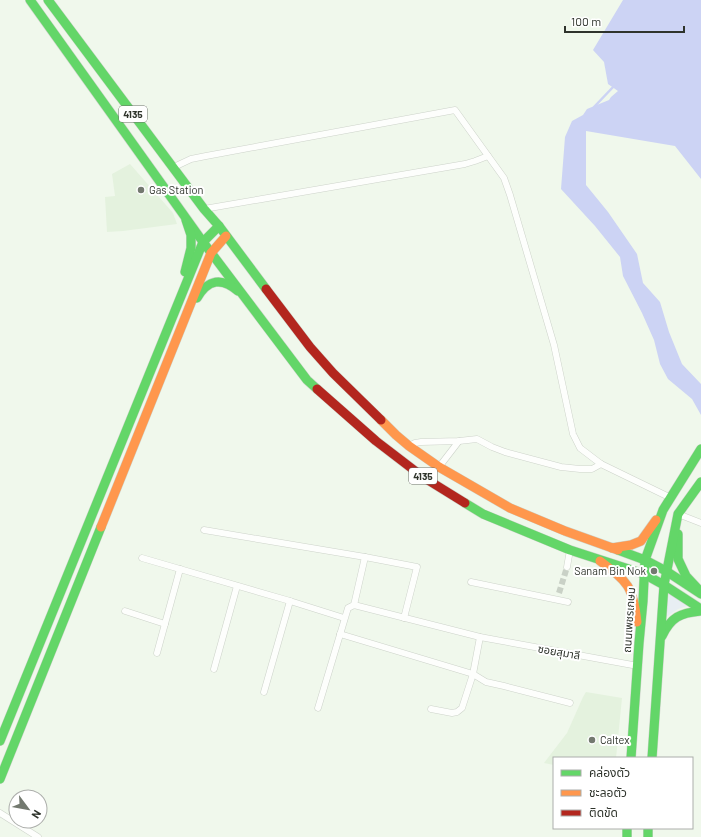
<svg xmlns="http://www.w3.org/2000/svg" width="701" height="837" viewBox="0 0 701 837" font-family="Barlow,'Noto Sans Thai',sans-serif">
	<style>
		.built { fill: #e4f2de }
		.green { fill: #e8eef3 }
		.water { fill: #ccd3f4 }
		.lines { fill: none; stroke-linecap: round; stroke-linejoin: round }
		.stream { stroke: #ccd3f4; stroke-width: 2.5 }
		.street-tunnel { stroke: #c9d1c6; stroke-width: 6; stroke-dasharray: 6 3; stroke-linecap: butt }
		.street-casing { stroke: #cdd3ca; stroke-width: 7 }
		.fast-casing { stroke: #cdd3ca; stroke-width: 10 }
		.slow-casing { stroke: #cdd3ca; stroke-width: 10 }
		.jam-casing { stroke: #cdd3ca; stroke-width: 10 }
		.street { stroke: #fdfefc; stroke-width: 6 }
		.fast { stroke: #63d668; stroke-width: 9 }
		.slow { stroke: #ff974d; stroke-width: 9 }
		.jam { stroke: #b3261e; stroke-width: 9 }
		.poi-dot { fill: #73796f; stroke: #fff; stroke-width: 1.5 }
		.labels { text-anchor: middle; stroke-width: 4; stroke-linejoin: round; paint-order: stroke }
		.shield { fill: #fff; stroke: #6d716b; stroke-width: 1 }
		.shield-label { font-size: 10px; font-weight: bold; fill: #2f342c }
		.poi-label { font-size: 11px; fill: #2f342c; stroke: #fff; text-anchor: start }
		.street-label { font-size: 11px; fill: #2f342c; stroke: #fff }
	</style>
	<rect width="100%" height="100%" fill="#f0f8ec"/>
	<g class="built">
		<path d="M130,164L173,213L177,224L123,231L107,232L105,197L115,196L112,174Z"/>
		<path d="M586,692L622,698L616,758H554V765L544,763L567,733L583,697Z"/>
	</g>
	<path class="green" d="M669,593L687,606L678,609L665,618Z"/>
	<path class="water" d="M623,0H701V179L675,146L586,131V185L608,212L637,254L643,283L660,302L669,332L682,364L701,384V415L692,399L668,379L660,364L654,340L642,313L623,276L620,257L595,226L561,189L565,137L572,121L583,115L587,109L609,100L611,97L618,91L608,84L604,62L593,50Z"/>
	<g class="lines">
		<path class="stream" d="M594,107L615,85"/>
		<path class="street-tunnel" d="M559,593L567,567"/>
		<defs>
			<g id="street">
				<path d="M174,167L191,159L206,156L455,110L504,178L510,195L554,345L573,434L580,448L601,464L671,498"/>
				<path d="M204,209L465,164L475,161L488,156"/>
				<path d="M409,446L415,443L421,442L459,441L477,439L492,447L505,452L561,467L580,469H592L601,464"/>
				<path d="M439,467L459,441"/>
				<path d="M678,514L701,523"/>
				<path d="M204,530L365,557L417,567L404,618"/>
				<path d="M142,558L290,601L344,618"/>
				<path d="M567,567L570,550"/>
				<path d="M471,582L568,602"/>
				<path d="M354,605L365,557"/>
				<path d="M125,611L165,624"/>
				<path d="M340,634L473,674L486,682L504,686L570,703"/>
				<path d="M157,653L180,569"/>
				<path d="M214,669L237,586"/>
				<path d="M264,692L290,601"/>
				<path d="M318,708L348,608L354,605L480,637L638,666"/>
				<path d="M431,709L452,713L457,712L462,708L473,674L480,637"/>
				<path d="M0,813L38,837"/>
			</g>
			<g id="fast">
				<path d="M30,0L203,242L307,380L317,389"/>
				<path d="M48,0L204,209L219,226L266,289"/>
				<path d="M185,272L191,248V235L186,220"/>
				<path d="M197,298C208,279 222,277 238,291"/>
				<path d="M465,503L483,514L570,550L644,574L664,585L701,609"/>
				<path d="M678,534V559L686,576L699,590"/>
				<path d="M618,550L645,560L666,571L701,594"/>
				<path d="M662,636C671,617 680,613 701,611"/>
				<path d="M0,741L203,242L219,226"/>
				<path d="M631,758L639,643L643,601L645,560L663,510L701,449"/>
				<path d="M652,758L664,585L678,514L701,482"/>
				<path d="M0,779L101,527"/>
				<path d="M627,828V837"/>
				<path d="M648,828V837"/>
			</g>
			<g id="slow">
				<path d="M381,420L396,435L409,446L439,467L510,508L565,531L618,550"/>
				<path d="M101,527L211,253L226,236"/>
				<path d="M612,548L631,545L641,541L656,520"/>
				<path d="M600,561C628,582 633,586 637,622"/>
			</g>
			<g id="jam">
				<path d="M266,289L310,347L333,373L381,420"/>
				<path d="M317,389L376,441L423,477L465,503"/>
			</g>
		</defs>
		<use href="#street" class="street-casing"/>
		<use href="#fast" class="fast-casing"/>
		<use href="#slow" class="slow-casing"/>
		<use href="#jam" class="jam-casing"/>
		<use href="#street" class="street"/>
		<use href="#fast" class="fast"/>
		<use href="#slow" class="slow"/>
		<use href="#jam" class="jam"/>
	</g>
	<g class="poi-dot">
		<circle cx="141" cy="190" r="4"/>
		<circle cx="654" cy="571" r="4"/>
		<circle cx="592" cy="740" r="4"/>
	</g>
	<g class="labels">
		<g class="shield">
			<rect x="119" y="106" width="28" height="16" rx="3"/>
			<rect x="409" y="468" width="28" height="16" rx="3"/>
		</g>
		<g class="shield-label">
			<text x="133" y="118">4135</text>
			<text x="423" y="480">4135</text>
		</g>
		<g class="poi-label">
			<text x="149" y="194">Gas Station</text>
			<text x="646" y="575" text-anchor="end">Sanam Bin Nok</text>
			<text x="600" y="744">Caltex</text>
		</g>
		<g class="street-label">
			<text transform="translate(629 620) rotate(-86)" y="4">ถนนเพชรเกษม</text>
			<text transform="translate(559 652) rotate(10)" y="4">ซอยสุมาลี</text>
		</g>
	</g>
	<rect x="553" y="757" width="140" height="72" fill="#ffffff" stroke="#acaeab"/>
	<rect x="561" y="770" width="20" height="6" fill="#63d668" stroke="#acaeab"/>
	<text x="589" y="777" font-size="12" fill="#2f342c">คล่องตัว</text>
	<rect x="561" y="790" width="20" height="6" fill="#ff974d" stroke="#acaeab"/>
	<text x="589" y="797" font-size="12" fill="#2f342c">ชะลอตัว</text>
	<rect x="561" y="810" width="20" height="6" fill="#b3261e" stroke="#acaeab"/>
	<text x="589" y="817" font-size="12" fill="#2f342c">ติดขัด</text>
	<g transform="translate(28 809) rotate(122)"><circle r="19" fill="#ffffff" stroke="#acaeab"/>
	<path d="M0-3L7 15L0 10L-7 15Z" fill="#73796f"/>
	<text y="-6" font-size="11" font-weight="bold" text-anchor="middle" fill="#2f342c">N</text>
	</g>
	<path d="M565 26v6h119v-6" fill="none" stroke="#2f342c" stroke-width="2"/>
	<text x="571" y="26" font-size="12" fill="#2f342c" stroke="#ffffff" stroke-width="3" paint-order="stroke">100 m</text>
</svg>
